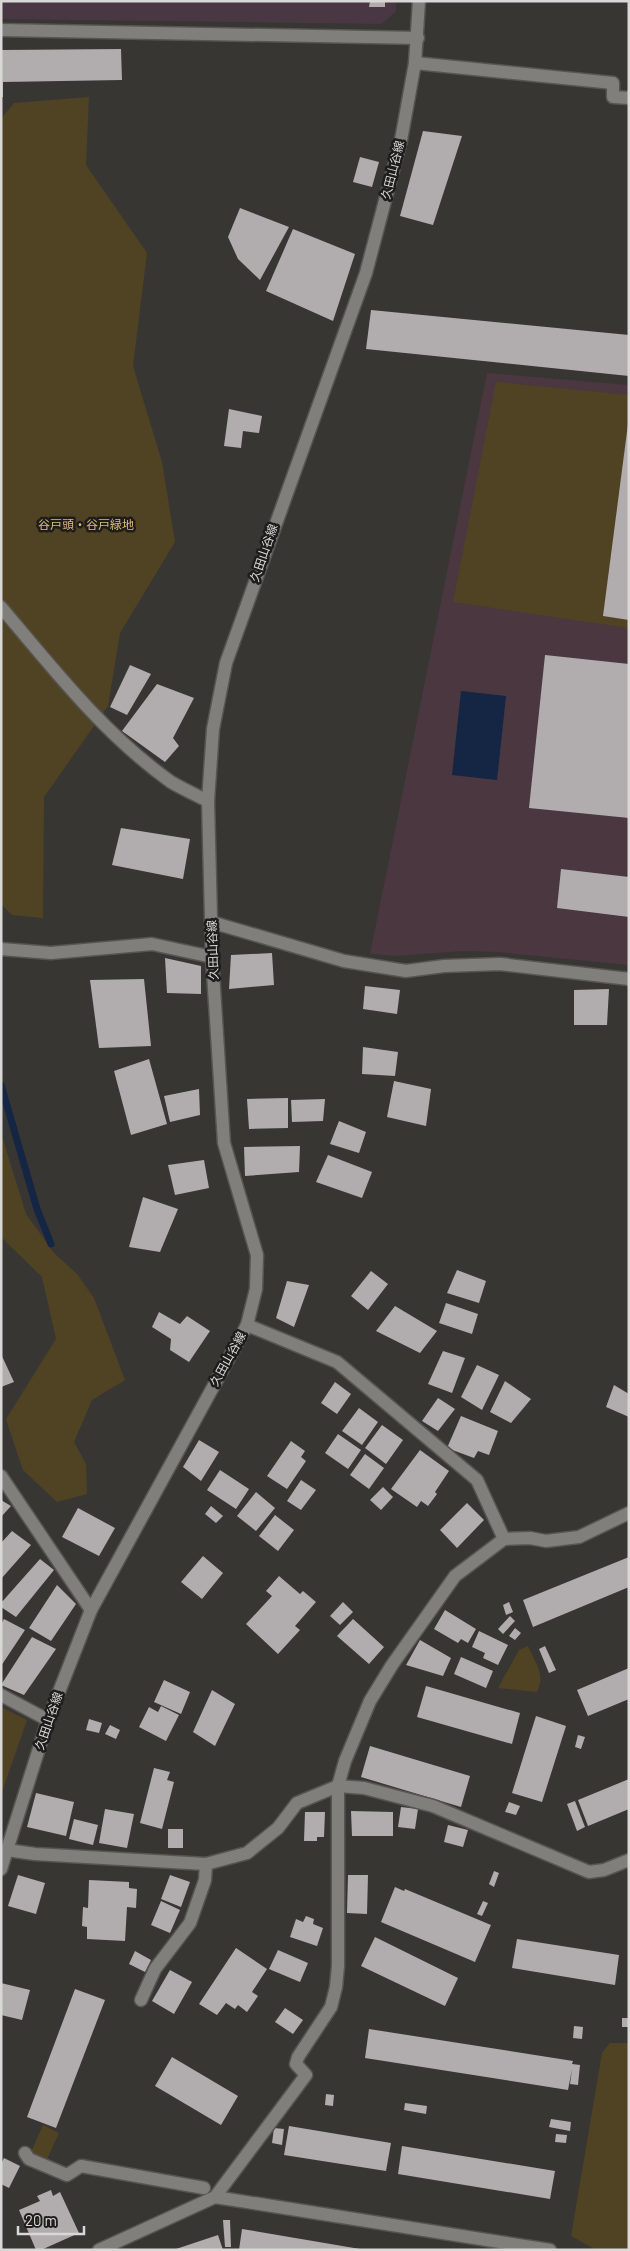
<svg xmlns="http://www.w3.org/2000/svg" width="630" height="2251" viewBox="0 0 630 2251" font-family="Barlow,'Noto Sans JP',sans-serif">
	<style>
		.industrial { fill: #493843 }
		.education { fill: #4a3740 }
		.green { fill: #504323 }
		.water { fill: #152544 }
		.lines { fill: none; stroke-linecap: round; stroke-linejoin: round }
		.stream { stroke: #152544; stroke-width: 7 }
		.building { fill: #b1adaf }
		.street-casing { stroke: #565552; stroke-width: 15 }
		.secondary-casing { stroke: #565552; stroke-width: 15 }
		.street { stroke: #817f7c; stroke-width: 12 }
		.secondary { stroke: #817f7c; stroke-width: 12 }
		.labels { text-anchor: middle; stroke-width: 5; stroke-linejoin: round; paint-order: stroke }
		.street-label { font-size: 12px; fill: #d9d8d6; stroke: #1e1d1c }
		.park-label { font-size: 12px; fill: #dabe7a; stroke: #1e1d1c }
	</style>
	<rect width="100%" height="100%" fill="#373633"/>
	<path class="industrial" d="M1,1H396V11L382,24L1,19Z"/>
	<path class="education" d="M487,373L629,385V965L496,952L463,951L396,956L370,954Z"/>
	<g class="green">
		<path d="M89,97L86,165L147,253L133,366L162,462L175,542L120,633L108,706L44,797L43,918L12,915L1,904V119L14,103Z"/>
		<path d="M496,382L629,395V628L453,602Z"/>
		<path d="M1,1133L26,1214L54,1253L77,1274L94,1298L125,1380L92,1400L74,1442L86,1464L87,1494L57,1502L23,1470L6,1419L56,1339L42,1277L1,1237Z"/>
		<path d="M528,1646C535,1663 546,1674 537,1692L498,1688L519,1650Z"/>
		<path d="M1,1707L27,1720L1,1795Z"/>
		<path d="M610,2043H629V2250H596L571,2236L602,2053Z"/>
		<path d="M43,2125L59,2133L47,2159L31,2152Z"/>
	</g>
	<path class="water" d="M461,691L506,696L497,780L452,775Z"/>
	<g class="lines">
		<path class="stream" d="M1,1085L37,1209L51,1244"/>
	</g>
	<g class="building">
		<path d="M370,1H385V7H369Z"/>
		<path d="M121,49L122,80L3,82V97H1V50Z"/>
		<path d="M423,131L462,136L433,225L400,216Z"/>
		<path d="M360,157L379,162L372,187L353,182Z"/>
		<path d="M240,208L289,227L260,280L238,259L228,237Z"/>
		<path d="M293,229L355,254L333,321L266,291Z"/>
		<path d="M371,310L629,335V376L366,349Z"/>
		<path d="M229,409L262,416L259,433L243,431L241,448L224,446Z"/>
		<path d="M628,424H629V620L603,616Z"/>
		<path d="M545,655L629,664V818L529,808Z"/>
		<path d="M130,665L151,674L127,715L110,707Z"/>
		<path d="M157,684L194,698L173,738L179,746L165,762L122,731Z"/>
		<path d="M121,828L190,839L183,879L112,865Z"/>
		<path d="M561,869L629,877V917L557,908Z"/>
		<path d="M272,953L274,985L229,989L231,955Z"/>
		<path d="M165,958L201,966V994L167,993Z"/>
		<path d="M144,979L151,1046L99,1048L90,980Z"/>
		<path d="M365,986L400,990L397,1014L363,1009Z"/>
		<path d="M609,989L607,1025H574V990Z"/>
		<path d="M363,1047L398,1052L395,1076L362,1074Z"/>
		<path d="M149,1059L167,1124L131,1135L114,1071Z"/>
		<path d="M394,1081L431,1089L426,1126L387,1117Z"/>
		<path d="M199,1089L200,1115L170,1122L164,1096Z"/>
		<path d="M288,1098V1128L249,1129L247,1099Z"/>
		<path d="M325,1099L323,1121L292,1122L291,1100Z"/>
		<path d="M339,1121L366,1132L359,1153L330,1144Z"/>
		<path d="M300,1146L299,1172L245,1176L244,1147Z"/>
		<path d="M328,1155L372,1172L362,1198L316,1182Z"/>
		<path d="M204,1160L209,1188L175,1195L168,1165Z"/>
		<path d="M143,1197L178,1209L160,1252L129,1247Z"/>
		<path d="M457,1270L486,1281L479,1303L447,1293Z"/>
		<path d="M371,1271L388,1284L368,1310L351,1296Z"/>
		<path d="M287,1281L309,1285L294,1327L276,1318Z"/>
		<path d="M446,1303L478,1314L472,1334L439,1323Z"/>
		<path d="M395,1306L437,1331L420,1353L376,1331Z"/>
		<path d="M159,1312L180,1324L187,1316L210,1331L189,1362L170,1350L171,1339L152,1327Z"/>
		<path d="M443,1351L465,1358L452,1393L428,1384Z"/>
		<path d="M1,1354L14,1382L1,1387Z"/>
		<path d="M477,1365L499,1375L482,1410L461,1397Z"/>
		<path d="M505,1381L531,1399L511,1423L490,1412Z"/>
		<path d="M335,1382L351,1394L337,1414L321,1403Z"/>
		<path d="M614,1385L629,1394V1417L606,1407Z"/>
		<path d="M438,1398L455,1409L438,1431L422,1421Z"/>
		<path d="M359,1408L378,1422L362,1445L342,1431Z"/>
		<path d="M461,1416L498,1431L489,1455L478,1451L474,1458L447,1448Z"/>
		<path d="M382,1425L403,1440L386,1464L365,1448Z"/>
		<path d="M338,1434L361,1450L348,1469L325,1453Z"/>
		<path d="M199,1440L219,1452L201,1481L183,1467Z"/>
		<path d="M291,1441L305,1451L301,1457L306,1461L287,1489L267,1476Z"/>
		<path d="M420,1450L449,1471L435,1492L437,1494L428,1506L421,1501L417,1507L391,1489Z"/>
		<path d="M365,1454L384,1468L369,1489L350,1475Z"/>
		<path d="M220,1470L249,1489L236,1509L207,1490Z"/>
		<path d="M301,1480L316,1490L301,1510L287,1501Z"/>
		<path d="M383,1487L393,1497L381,1510L370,1500Z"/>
		<path d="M256,1492L275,1508L256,1531L237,1516Z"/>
		<path d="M1,1500L11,1506L1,1517Z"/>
		<path d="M467,1503L484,1520L457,1548L440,1530Z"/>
		<path d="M211,1506L223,1516L216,1523L205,1514Z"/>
		<path d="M78,1508L115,1528L99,1556L62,1537Z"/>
		<path d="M275,1515L294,1530L278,1551L259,1536Z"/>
		<path d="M12,1531L31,1545L1,1579V1543Z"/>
		<path d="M203,1556L223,1573L202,1599L181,1582Z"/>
		<path d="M629,1557V1587L533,1627L523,1600Z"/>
		<path d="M40,1559L54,1570L16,1617L1,1607V1603Z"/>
		<path d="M279,1576L300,1594L303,1591L316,1602L295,1626L300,1630L278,1654L246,1624L272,1596L266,1591Z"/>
		<path d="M57,1585L76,1604L51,1641L29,1628Z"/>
		<path d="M343,1602L353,1612L340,1625L330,1616Z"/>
		<path d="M509,1602L513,1612L506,1615L503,1605Z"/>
		<path d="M445,1610L476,1629L468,1643L461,1639L458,1643L434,1629Z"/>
		<path d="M510,1616L515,1621L503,1634L498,1629Z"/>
		<path d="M4,1619L25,1630L1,1666V1624Z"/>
		<path d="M353,1619L384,1647L369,1664L337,1636Z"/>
		<path d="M515,1628L521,1633L515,1640L509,1636Z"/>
		<path d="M479,1631L508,1645L498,1665L483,1658L485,1653L472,1647Z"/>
		<path d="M32,1637L56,1649L24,1695L1,1685Z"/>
		<path d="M420,1640L451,1658L443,1676L406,1665Z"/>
		<path d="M545,1646L556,1670L549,1673L539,1649Z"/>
		<path d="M461,1657L493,1671L486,1688L454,1674Z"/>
		<path d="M629,1668V1699L588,1716L577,1690Z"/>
		<path d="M164,1680L190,1692L181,1714L154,1702Z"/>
		<path d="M426,1686L520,1713L512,1744L417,1717Z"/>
		<path d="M212,1690L235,1704L215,1746L193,1732Z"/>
		<path d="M161,1706L179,1715L166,1741L139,1727L149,1707L158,1712Z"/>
		<path d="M536,1716L566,1726L542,1802L512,1793Z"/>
		<path d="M89,1719L102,1723L99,1733L86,1730Z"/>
		<path d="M110,1725L120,1730L116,1739L105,1734Z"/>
		<path d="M578,1735L585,1737L581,1749L575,1747Z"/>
		<path d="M370,1746L470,1776L461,1807L361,1777Z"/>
		<path d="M154,1768L170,1772L167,1780L174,1782L162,1829L140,1823Z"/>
		<path d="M629,1779V1809L588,1826L578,1800Z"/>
		<path d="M36,1793L74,1802L66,1836L27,1827Z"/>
		<path d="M575,1801L585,1827L577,1831L567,1804Z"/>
		<path d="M509,1802L520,1806L516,1815L505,1812Z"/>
		<path d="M401,1807L418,1809L415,1829L398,1827Z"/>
		<path d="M105,1809L134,1814L127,1848L99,1843Z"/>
		<path d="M351,1811L393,1812V1836H352Z"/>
		<path d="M305,1812H325L324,1837H317V1841H304Z"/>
		<path d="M74,1819L98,1825L93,1845L69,1839Z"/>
		<path d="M448,1825L468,1830L463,1847L444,1842Z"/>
		<rect x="168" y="1829" width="15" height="19"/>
		<path d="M494,1871L499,1873L494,1887L489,1884Z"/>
		<path d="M18,1875L45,1883L36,1914L8,1906Z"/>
		<path d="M170,1875L190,1882L181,1907L161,1899Z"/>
		<path d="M348,1875H368L367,1914L347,1913Z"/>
		<path d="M89,1880L129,1882V1888L137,1889L136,1908L127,1907L125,1941L87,1939V1927L82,1926L83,1907L88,1908Z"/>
		<path d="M395,1887L404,1891L405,1889L491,1925L475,1962L381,1922Z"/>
		<path d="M161,1901L180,1910L170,1933L151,1925Z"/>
		<path d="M483,1901L488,1903L482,1916L477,1914Z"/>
		<path d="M306,1916L314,1919L313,1924L323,1928L317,1946L290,1937L296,1919L303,1922Z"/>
		<path d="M375,1937L458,1978L445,2006L361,1966Z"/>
		<path d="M517,1939L619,1955L615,1985L512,1968Z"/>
		<path d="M236,1948L267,1969L252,1992L258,1996L247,2012L238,2005L235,2009L226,2003L217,2015L199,2004Z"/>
		<path d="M278,1950L308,1963L300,1982L269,1969Z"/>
		<path d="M135,1951L151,1960L145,1972L129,1964Z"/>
		<path d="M170,1970L192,1982L174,2014L152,2001Z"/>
		<path d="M1,1983L30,1990L22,2020L1,2015Z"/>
		<path d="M75,1989L105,2000L56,2128L27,2117Z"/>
		<path d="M285,2008L303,2020L293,2034L275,2022Z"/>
		<rect x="622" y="2018" width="7" height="9"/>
		<path d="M574,2026L583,2027L582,2039L573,2038Z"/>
		<path d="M369,2029L573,2061L572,2064L580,2065L578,2085L570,2084L572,2069L568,2090L365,2058Z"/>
		<path d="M172,2057L238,2096L221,2125L155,2086Z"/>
		<path d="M326,2094L334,2095L333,2106L325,2105Z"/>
		<path d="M405,2103L427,2106L426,2114L404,2110Z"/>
		<path d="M551,2119L571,2122L570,2131L549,2127Z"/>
		<path d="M289,2126L391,2143L386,2171L284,2155Z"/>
		<path d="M274,2128L284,2129L282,2145L272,2143Z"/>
		<path d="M556,2134L567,2135L566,2143L555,2142Z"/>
		<path d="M402,2146L555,2171L550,2199L398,2174Z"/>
		<path d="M4,2158L20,2166L9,2188L1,2184V2164Z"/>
		<path d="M51,2190L53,2196L60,2192L79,2233L41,2250H36L19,2210L40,2201L37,2196Z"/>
		<path d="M223,2220H230L231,2247H225Z"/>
		<path d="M242,2229L360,2249L359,2250H239Z"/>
		<path d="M218,2235L223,2250H176V2249Z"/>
	</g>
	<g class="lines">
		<defs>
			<g id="street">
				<path d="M415,63L613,83V97L629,98"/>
				<path d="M1,607C54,670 104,734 171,782C183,789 196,795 208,801"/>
				<path d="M211,922L344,961L406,971L444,966L500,964L629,979"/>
				<path d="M1,949L51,953L152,944L212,957"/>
				<path d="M247,1325L337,1362L477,1480L504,1539"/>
				<path d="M1,1476L91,1610"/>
				<path d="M1,1695L48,1720"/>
				<path d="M7,1850L35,1854L206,1864L247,1853L278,1828L297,1803L338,1786L364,1788L433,1806L589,1872L604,1870L629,1860"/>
				<path d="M1,1869L48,1720L91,1610L247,1325L256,1289L257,1255L224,1143L212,957L208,801L213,729L226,663L366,273L401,140L415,63L419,1"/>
				<path d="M141,2000L155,1969L190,1923L205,1880L206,1864"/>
				<path d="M25,2153L29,2159L67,2175L81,2166L204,2188"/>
				<path d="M215,2197L306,2075L296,2064L298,2057L331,2007L336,1987L338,1966V1786L345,1761L370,1701L392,1665L455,1576L504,1539L530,1538L546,1541L579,1537L629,1513"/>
				<path d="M99,2250L215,2197L550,2250"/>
			</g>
			<path id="secondary" d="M1,30L418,38"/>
		</defs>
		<use href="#street" class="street-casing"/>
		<use href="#secondary" class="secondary-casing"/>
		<use href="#street" class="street"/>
		<use href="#secondary" class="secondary"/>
	</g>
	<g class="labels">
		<g class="street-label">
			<text transform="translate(393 170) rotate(-76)" y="4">久田山谷線</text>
			<text transform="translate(264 553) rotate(-71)" y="4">久田山谷線</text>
			<text transform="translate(213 950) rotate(-92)" y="4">久田山谷線</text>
			<text transform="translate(228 1359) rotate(-61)" y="4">久田山谷線</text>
			<text transform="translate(49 1721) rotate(-71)" y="4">久田山谷線</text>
		</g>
		<g class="park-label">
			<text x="86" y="529">谷戸頭・谷戸緑地</text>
		</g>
	</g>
	<rect width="630" height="2251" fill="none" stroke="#d9d8d6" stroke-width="5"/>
	<path d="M18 2226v8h66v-8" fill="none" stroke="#d9d8d6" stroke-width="2.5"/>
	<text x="25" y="2226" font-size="15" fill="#d9d8d6" stroke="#1e1d1c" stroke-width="4" paint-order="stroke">20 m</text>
</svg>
